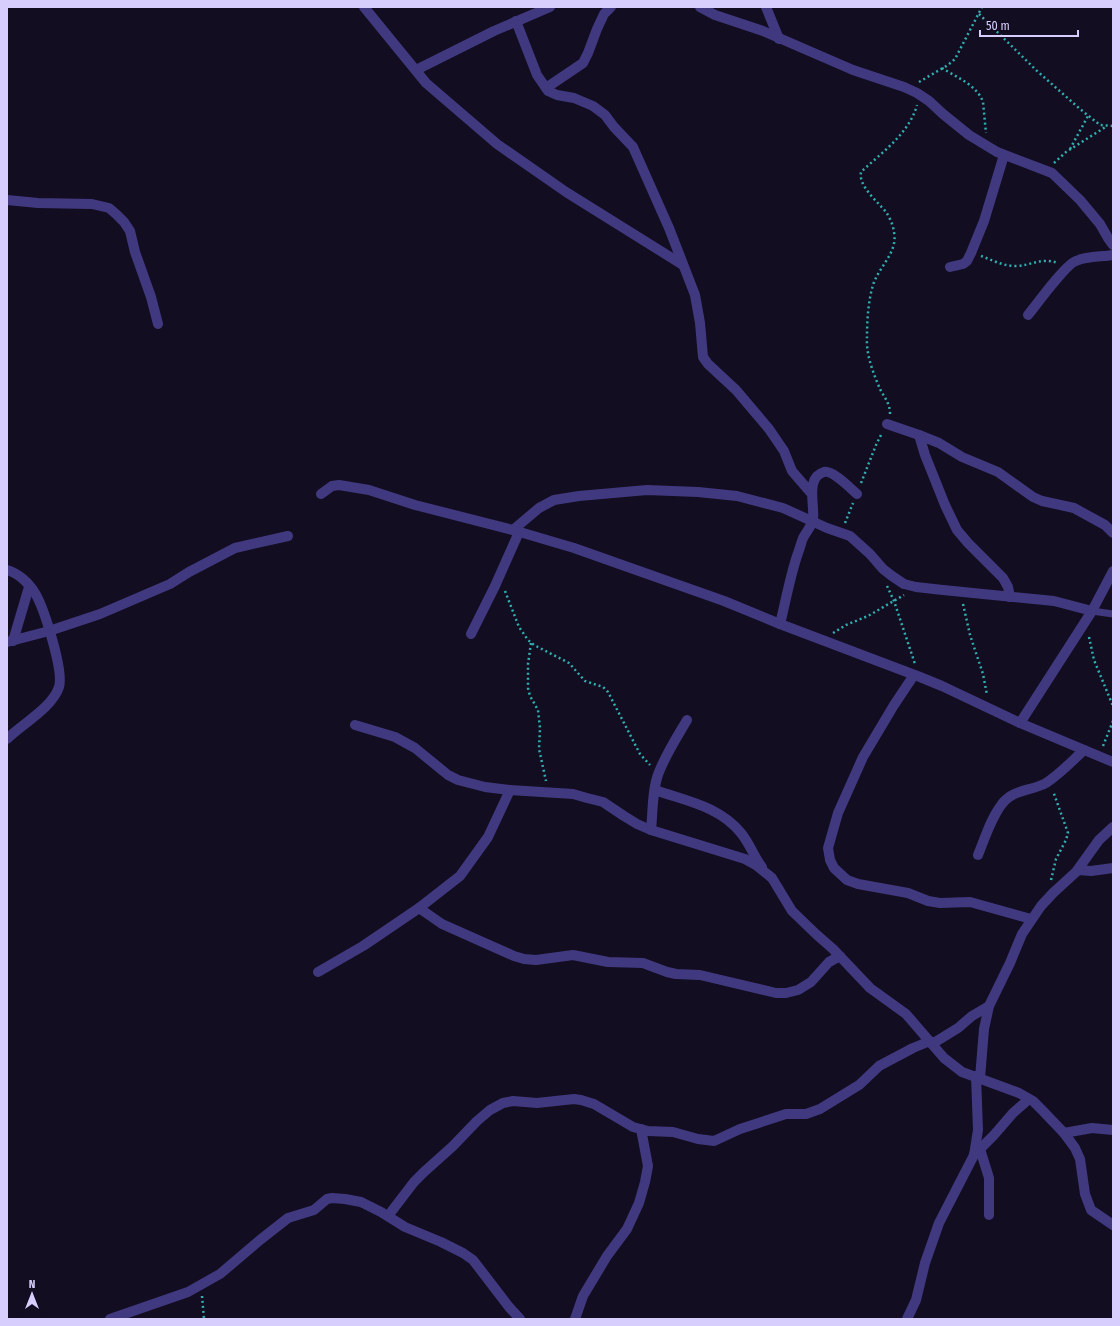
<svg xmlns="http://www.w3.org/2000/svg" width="1120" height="1326" viewBox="0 0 1120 1326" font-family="'Fira Sans Condensed',sans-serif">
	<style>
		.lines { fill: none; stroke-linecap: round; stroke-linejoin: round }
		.path { stroke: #30afb0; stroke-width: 2.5; stroke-dasharray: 2 3; stroke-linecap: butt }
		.service { stroke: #41397f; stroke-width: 7 }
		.minor { stroke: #41397f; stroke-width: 10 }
	</style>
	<rect width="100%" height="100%" fill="#120d21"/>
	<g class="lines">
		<g class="path">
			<path d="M979,14L1036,70L1080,109L1100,125L1113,126"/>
			<path d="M942,68C956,77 977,85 983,102L986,133"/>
			<path d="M919,82L948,65L955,59L982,7"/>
			<path d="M1070,149L1088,116"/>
			<path d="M1054,163L1066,152L1107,126"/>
			<path d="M981,256C992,260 1003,266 1015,266C1031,266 1040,257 1058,263"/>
			<path d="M890,414C890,403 884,397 880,389C874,375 866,355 867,339C867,321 868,302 873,285C879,266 898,253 894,232C893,225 890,218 886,212C878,202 858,186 861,172C881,153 909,134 917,105"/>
			<path d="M861,483L876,445L882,433"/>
			<path d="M845,523L853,503"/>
			<path d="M887,586L894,601L915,664"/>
			<path d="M505,591L519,627L528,640L534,645L569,663L585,681L603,687L608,692L640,754L650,765"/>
			<path d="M963,604L970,635L983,674L987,695"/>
			<path d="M833,633L846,625L868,616L904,595"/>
			<path d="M1089,637L1094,660L1113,706"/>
			<path d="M531,643L528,664V688L530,696L538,710L540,728L539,749L546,781"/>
			<path d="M1103,746L1113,721"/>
			<path d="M1051,880L1056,859L1066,840L1068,833L1053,791"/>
			<path d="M202,1296L204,1319"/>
		</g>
		<path class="service" d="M1092,611L1113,614"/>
		<g class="minor">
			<path d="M364,7L426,83L497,144L566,192L683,265"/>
			<path d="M700,7L715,15L763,31L853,70L904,87L917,93L929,101L943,114L969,135L997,152L1052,173L1080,200L1100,224L1108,238L1113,245"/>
			<path d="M766,7L779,39"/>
			<path d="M516,21L537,75L548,91L557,95L574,98L593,106L605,115L614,127L633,147L669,228L695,295L700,323L703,357L708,364L736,390L769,429L784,451L792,471L811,493"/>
			<path d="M416,70L494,31L550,7"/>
			<path d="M546,88L583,63L588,53L597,29L604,14L611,7"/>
			<path d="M7,200L38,203L92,204L109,208L116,214L124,222L130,231L135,252L151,297L158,324"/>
			<path d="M950,267L963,264L967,261L971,253L984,221L1004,155"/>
			<path d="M1028,315C1037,304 1066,264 1076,261C1087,256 1101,257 1113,255"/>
			<path d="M887,424L919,435L939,443L962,457L998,472L1033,497L1042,501L1074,508L1105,525L1113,533"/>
			<path d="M919,435L925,455L945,505L957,530L968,543L1003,578L1008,587L1010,597"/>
			<path d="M321,494L332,486L339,485L369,490L415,505L513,530L574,548L724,601L780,624L920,677L942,686L1020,723L1113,762"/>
			<path d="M513,530L539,508L554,500L579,496L647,490L698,492L737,496L783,508L827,528L850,536L870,554L883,569L892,576L904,584L916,587L943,590L1054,601L1092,611"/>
			<path d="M7,570C18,573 29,583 35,593C44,608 64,671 59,687C52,708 22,724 7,739"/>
			<path d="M780,624C786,600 790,576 798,553C800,548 801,543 803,538C806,532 812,526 813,519C815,506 805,477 824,472C833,470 850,488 857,494"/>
			<path d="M471,634L495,586L519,532"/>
			<path d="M13,641L29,587"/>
			<path d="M7,642L49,631L100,614L170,584L189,572L235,548L288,536"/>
			<path d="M914,675L894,705L863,757L838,813L828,848L830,860L834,868L847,880L858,884L908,893L928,901L940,903L970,902L1031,919"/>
			<path d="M1020,723L1092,611L1113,571"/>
			<path d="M355,725L395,737L415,748L448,775L458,780L485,787L510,790L573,794L587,798L603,802L624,816L637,824L651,830L745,859L756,865L772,878L792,911L817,935L833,949L870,988L906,1014L944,1058L962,1072L1019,1093L1033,1101L1042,1110L1064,1133L1075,1148L1080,1159L1085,1194L1091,1210L1113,1225"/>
			<path d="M655,790C686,801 719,806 741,833C750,844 754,857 762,867"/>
			<path d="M651,830C653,811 652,789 659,772C666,754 677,737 687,720"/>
			<path d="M978,855C985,838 991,818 1002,804C1013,789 1032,791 1046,783C1060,774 1072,761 1084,750"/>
			<path d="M1078,870L1091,871L1113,868"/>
			<path d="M419,908L442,924L514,956L524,959L536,960L573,955L608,962L643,963L667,972L676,974L700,975L776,993H786L798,990L811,982L829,962L840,956"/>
			<path d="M318,972L363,946L394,925L419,908L460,876L488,837L510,790"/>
			<path d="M932,1044L958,1028L972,1016L989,1006"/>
			<path d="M980,1078L984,1029L989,1006L1010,963L1022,934L1041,906L1053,893L1076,872L1099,840L1113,827"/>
			<path d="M1064,1133L1092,1128L1113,1130"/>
			<path d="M980,1149L989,1178V1215"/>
			<path d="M974,1155L994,1135L1013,1113L1029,1099"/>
			<path d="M388,1216L414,1182L424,1172L453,1146L477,1121L490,1110L503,1103L513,1101L537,1103L574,1099L581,1100L594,1104L633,1127L648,1131L673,1132L698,1139L714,1141L740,1129L786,1114H806L820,1109L859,1085L879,1066L913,1048L930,1041"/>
			<path d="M110,1319L188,1292L220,1274L260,1240L288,1218L314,1210L327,1199L332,1198L345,1199L361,1202L381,1212L405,1227L441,1242L463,1253L473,1260L509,1307L520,1319"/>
			<path d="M575,1319L583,1296L607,1256L627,1229L639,1203L645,1182L648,1166L641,1129"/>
			<path d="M907,1319L916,1300L925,1263L939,1223L974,1155L978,1130L976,1076"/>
		</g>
	</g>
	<rect width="1120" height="1326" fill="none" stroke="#d7cefe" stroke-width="16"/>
	<g transform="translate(32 1294)" stroke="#120d21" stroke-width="3" paint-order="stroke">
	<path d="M0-3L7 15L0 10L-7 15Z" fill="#d7cefe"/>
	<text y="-6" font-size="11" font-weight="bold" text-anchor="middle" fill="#d7cefe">N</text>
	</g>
	<path d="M980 30v6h98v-6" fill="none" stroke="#d7cefe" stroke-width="2"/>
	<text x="986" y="30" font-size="12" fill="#d7cefe" stroke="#120d21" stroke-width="3" paint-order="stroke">50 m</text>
</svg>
